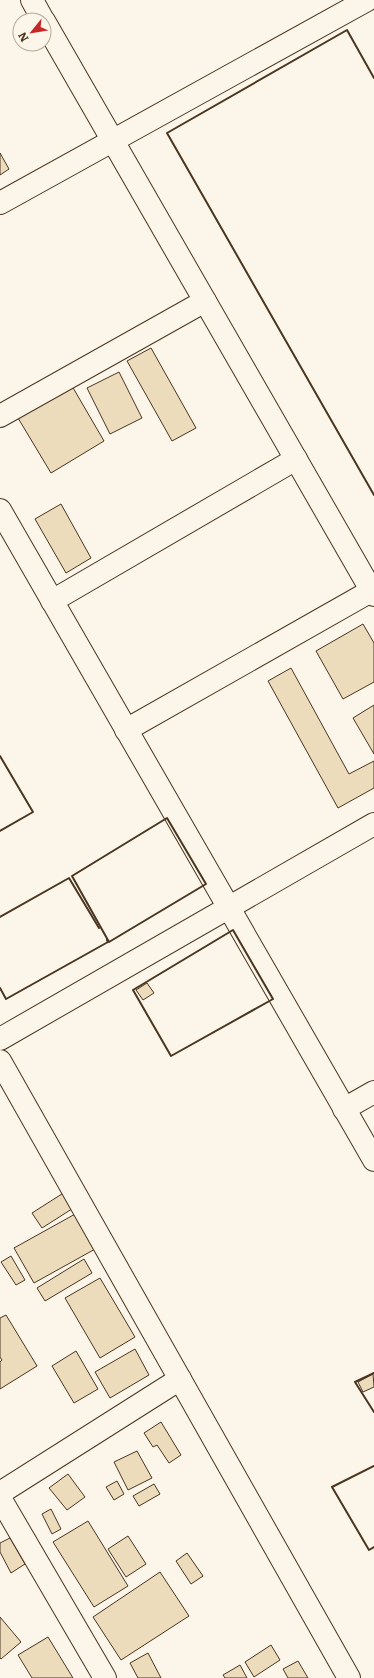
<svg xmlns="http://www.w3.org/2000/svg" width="374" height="1678" viewBox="0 0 374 1678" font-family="Literata,serif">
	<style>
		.building { fill: #ecdcbc; stroke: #4a3520 }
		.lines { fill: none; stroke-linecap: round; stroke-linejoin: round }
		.minor-casing { stroke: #4a3520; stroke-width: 24 }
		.minor { stroke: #fbf6e9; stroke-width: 22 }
		.wall { stroke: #4a3520; stroke-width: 2 }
	</style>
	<rect width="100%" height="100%" fill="#fbf6e9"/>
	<g class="building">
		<path d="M0,153L9,169L0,175Z"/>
		<path d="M151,348L196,428L172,441L127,361Z"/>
		<path d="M119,372L142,418L110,434L87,388Z"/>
		<path d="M72,386L104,441L51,473L18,418Z"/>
		<path d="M61,504L91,558L66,573L35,519Z"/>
		<path d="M363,624L374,643V682L343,699L316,651Z"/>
		<path d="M291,668L349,774L374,761V788L338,808L268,681Z"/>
		<path d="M374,705V754L353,718Z"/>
		<path d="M147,983L154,993L143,1000L136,990Z"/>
		<path d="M65,1192L75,1207L42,1228L32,1213Z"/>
		<path d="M77,1213L97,1248L34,1283L14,1248Z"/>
		<path d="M11,1256L25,1280L16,1285L1,1262Z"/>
		<path d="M84,1259L92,1273L45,1301L37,1288Z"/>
		<path d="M100,1278L135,1337L100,1358L65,1298Z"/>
		<path d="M6,1315L37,1366L0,1389V1362L2,1360L0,1357V1318Z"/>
		<path d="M135,1349L149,1375L110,1398L95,1372Z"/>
		<path d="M76,1351L98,1389L74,1403L52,1366Z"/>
		<path d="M373,1374L374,1387L363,1392L358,1382Z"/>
		<path d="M161,1422L181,1455L169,1463L157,1445L153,1447L144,1433Z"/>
		<path d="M137,1451L152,1478L128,1490L114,1462Z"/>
		<path d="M68,1474L85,1497L67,1510L49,1488Z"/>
		<path d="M117,1481L124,1494L114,1500L106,1487Z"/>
		<path d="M154,1484L160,1494L139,1506L133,1496Z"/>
		<path d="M51,1509L61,1529L52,1534L42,1514Z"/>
		<path d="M88,1521L128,1586L94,1607L53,1542Z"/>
		<path d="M128,1536L146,1564L126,1577L108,1549Z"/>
		<path d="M10,1538L25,1564L11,1573L0,1552V1543Z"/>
		<path d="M187,1553L203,1576L191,1584L176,1561Z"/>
		<path d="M160,1572L189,1616L121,1660L93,1617Z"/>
		<path d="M0,1617L21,1642L1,1659L0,1658Z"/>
		<path d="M48,1637L73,1678H32L18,1655Z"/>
		<path d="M271,1645L280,1660L254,1677L245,1662Z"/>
		<path d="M148,1653L161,1678H138L130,1663Z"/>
		<path d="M298,1661L308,1678H288L283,1669Z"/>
		<path d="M240,1665L247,1678H225L223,1675Z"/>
	</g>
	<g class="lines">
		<defs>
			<g id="minor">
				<path d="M32,0L43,20"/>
				<path d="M44,21L374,595"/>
				<path d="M0,203L367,0"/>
				<path d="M0,416L205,301"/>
				<path d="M0,510L374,1160"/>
				<path d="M52,601L296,459"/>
				<path d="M126,730L371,591"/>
				<path d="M0,1039L374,824"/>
				<path d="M0,1061L349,1678"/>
				<path d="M344,1109L374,1092"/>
				<path d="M0,1493L180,1379"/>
				<path d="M0,1498L105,1678"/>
			</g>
		</defs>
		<use href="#minor" class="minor-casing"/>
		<use href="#minor" class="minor"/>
		<g class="wall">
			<path d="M374,78L347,30L167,133L374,495"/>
			<path d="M0,756L33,812L0,831"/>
			<path d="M167,818L206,884L109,942L72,876Z"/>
			<path d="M0,917L69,878L99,928"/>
			<path d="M233,930L273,999L171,1056L133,990Z"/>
			<path d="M0,988L6,999L108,942L107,940"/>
			<path d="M374,1373L355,1382L374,1412"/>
			<path d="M374,1466L332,1487L369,1550L374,1547"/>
		</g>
	</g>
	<g transform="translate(32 32) rotate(240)"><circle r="19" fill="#fbf6e9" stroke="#b4a999"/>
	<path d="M0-3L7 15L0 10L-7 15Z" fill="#c62828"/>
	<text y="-6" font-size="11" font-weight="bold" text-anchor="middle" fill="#4a3520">N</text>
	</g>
</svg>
